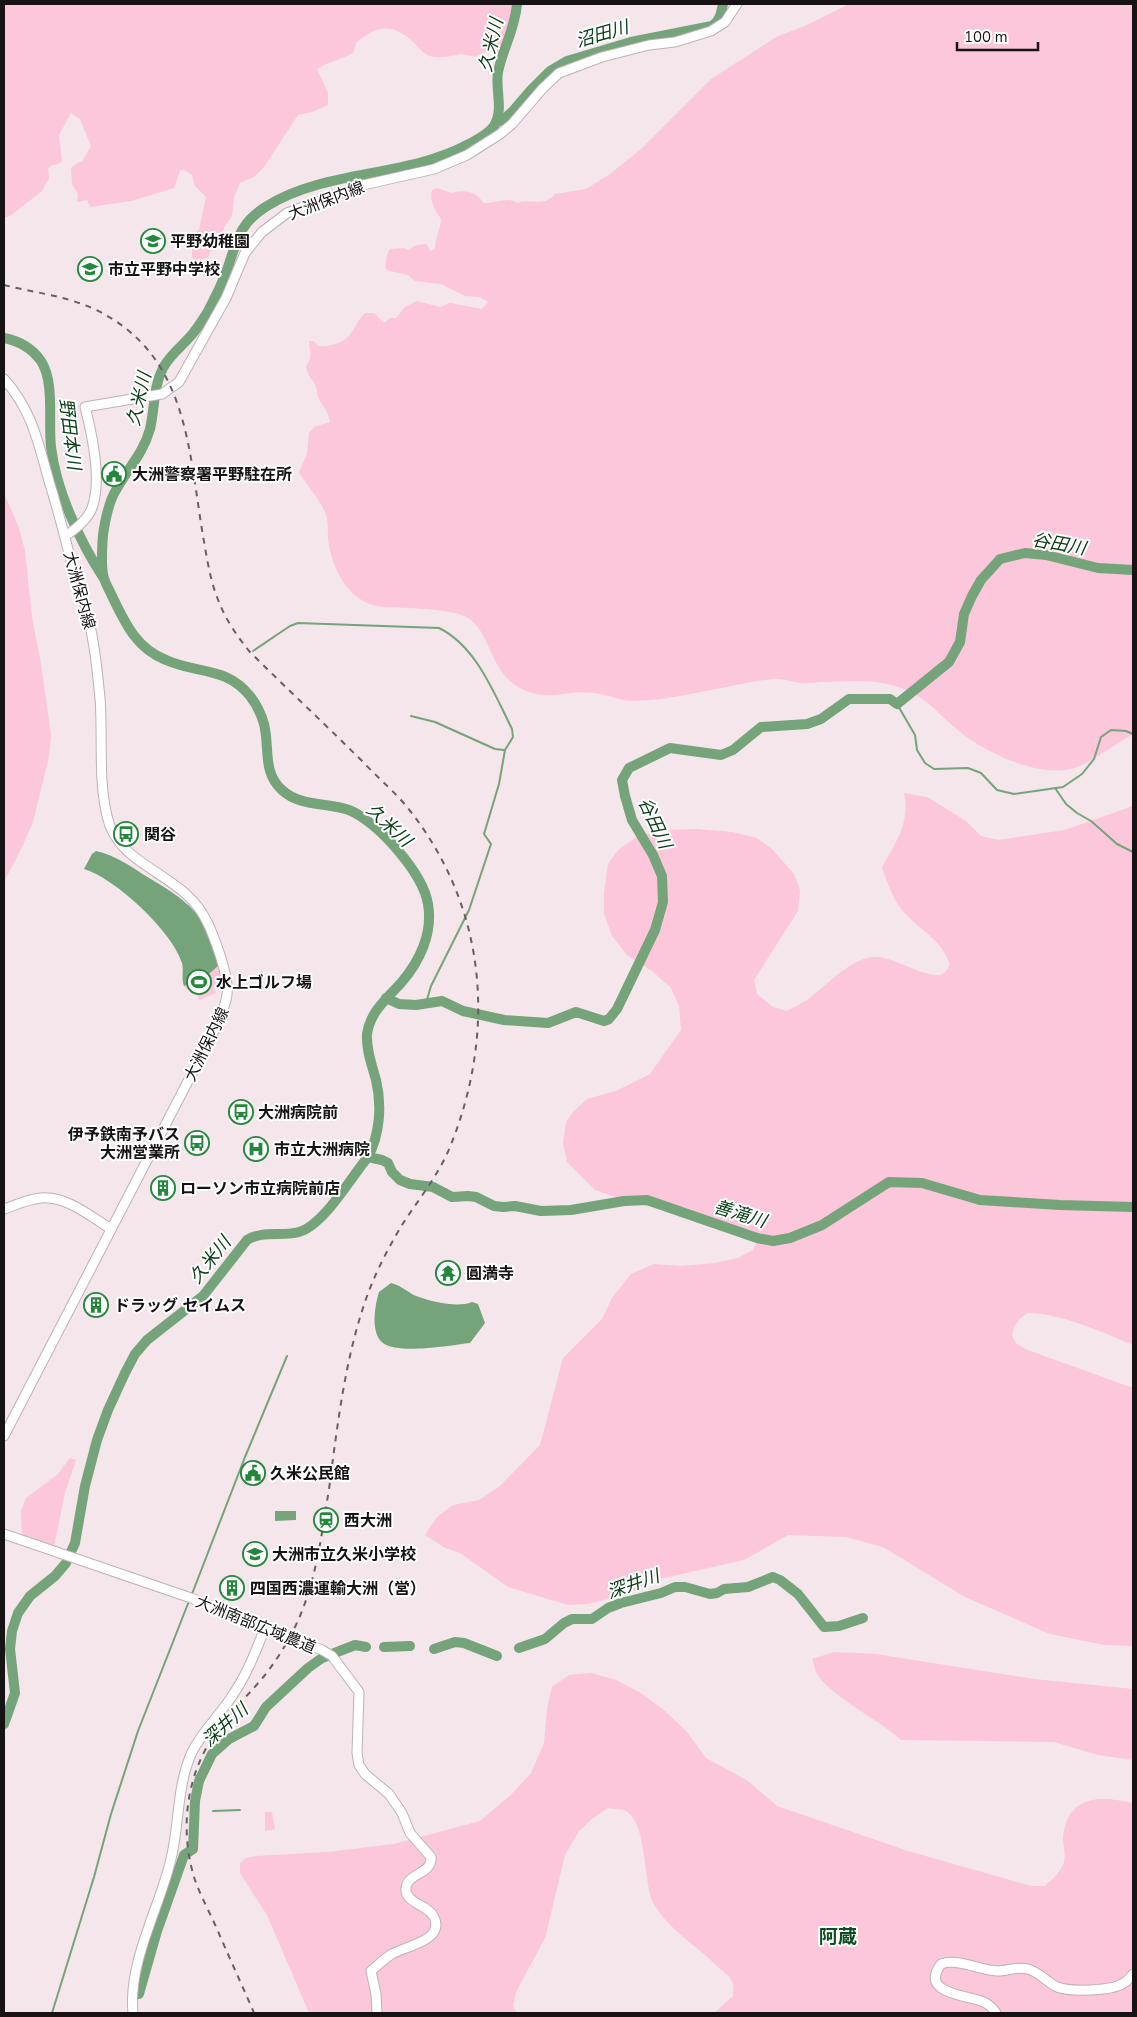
<svg xmlns="http://www.w3.org/2000/svg" width="1137" height="2017" viewBox="0 0 1137 2017" font-family="'Nunito Sans','Noto Sans JP',sans-serif">
	<style>
		.green { fill: #fcc6db }
		.water { fill: #75a37a }
		.lines { fill: none; stroke-linecap: round; stroke-linejoin: round }
		.stream { stroke: #75a37a; stroke-width: 2 }
		.river { stroke: #75a37a; stroke-width: 10 }
		.secondary-casing { stroke: #beb2b6; stroke-width: 11 }
		.secondary { stroke: #fff; stroke-width: 9 }
		.rail { stroke: #675f62; stroke-width: 2; stroke-dasharray: 6 6; stroke-linecap: butt }
		.labels { text-anchor: middle; stroke-width: 4; stroke-linejoin: round; paint-order: stroke }
		.street-label { font-size: 16px; fill: #171214; stroke: #fff }
		.poi-label { font-size: 16px; font-weight: bold; fill: #171214; stroke: #fff; text-anchor: start }
		.water-label { font-size: 18px; font-style: italic; fill: #0c4119; stroke: #fff }
		.quarter-label { font-size: 19px; font-weight: bold; fill: #0d4e1e; stroke: #fff }
	</style>
	<rect width="100%" height="100%" fill="#f4e6eb"/>
	<g class="green">
		<path d="M4,4H512C517,28 504,33 501,53L496,55L494,52C482,51 484,54 476,56C471,57 465,54 460,54C452,56 444,58 434,57C424,56 420,48 413,42C393,23 376,25 356,43L354,52C342,60 329,61 317,69L328,93V105L312,112L298,115L264,167L254,177L240,183L234,197L232,216L224,227L223,237L220,245L211,251L208,257L197,261L192,258V247L190,239L199,229L206,197L195,186L192,175L186,171L180,170L174,188L131,201L90,207L87,200L77,202L78,194L72,184L71,168L79,162H82L91,146L80,119L71,113L59,135L62,161L58,164L52,165L48,169L49,178L42,191L10,216L4,218Z"/>
		<path d="M849,4H1133V734C1116,744 1094,760 1077,767C1041,781 979,750 953,726C930,705 919,691 887,684C866,679 842,682 821,682C815,683 808,683 801,683C792,682 781,678 772,679C725,685 680,700 633,701C620,701 607,694 594,693C566,689 548,703 520,688C489,671 492,634 468,618C453,608 403,608 384,607C352,605 334,574 329,545C327,535 329,524 326,515C323,504 306,483 299,473L307,453L309,433L314,427L330,422C328,409 322,407 318,396C317,393 317,388 315,384C310,376 308,377 306,366C314,356 309,351 309,341H314L318,346C329,347 345,343 351,333C356,326 358,320 365,313H374L384,323L390,318H396L405,307L417,301L440,307L450,303L482,309L488,302L480,297L465,296L441,284L415,281L408,275L386,270C385,263 386,255 390,249L404,248L408,250L417,245L426,244L431,251L435,248C435,238 441,229 441,219C435,210 429,202 432,190L437,188L452,193C462,189 478,191 483,203C496,204 507,196 517,203C531,198 544,208 555,194L586,189L610,174L641,149L711,79L778,36L805,26Z"/>
		<path d="M4,493L19,528L25,551L32,617L41,664L51,735L49,757L33,822L22,847L4,882Z"/>
		<path d="M904,793L927,797L966,821L981,836L998,840L1065,830L1133,806V1345C1099,1331 1064,1314 1027,1313C1018,1320 1013,1325 1012,1336L1016,1343L1025,1349L1133,1388V1646L1104,1645L1050,1634L965,1597L883,1547L846,1537L788,1535L744,1560L655,1580L625,1595L587,1604L568,1605L508,1587L460,1553L445,1548L425,1535L437,1517L453,1505L479,1500L500,1486L540,1445L563,1358L602,1319L612,1298L631,1274L654,1264L681,1266L715,1263L738,1258L753,1250L757,1242L751,1234L717,1222L627,1201L595,1190L567,1162L563,1143L566,1122L573,1112L587,1099L616,1091L650,1074L681,1030L679,1006L671,988L652,971L627,955L612,936L604,913V893L608,864L618,850L638,836L664,830L697,829L732,832L757,838L772,849L794,874L800,890L798,911L754,980L757,994L773,1007L787,1011C793,1008 800,1004 807,1000C825,987 853,955 877,957C896,958 923,977 940,975C945,974 947,969 950,965C942,939 918,929 902,910C892,898 887,881 882,867C895,844 911,821 904,793Z"/>
		<path d="M221,964L223,977L214,986L216,993L199,1000L196,989L211,983V980L186,989L184,986L209,974Z"/>
		<path d="M70,1458L76,1460L65,1493L54,1547L22,1537L21,1511L26,1498L58,1474Z"/>
		<path d="M834,1652L876,1654L1034,1679L1133,1689V1760L1098,1755L1054,1742L901,1740C878,1719 837,1700 819,1677C815,1672 814,1664 812,1659Z"/>
		<path d="M591,1673L616,1680L641,1693L664,1710L687,1732L706,1758L748,1781L777,1806L908,1851L1031,1886H1045C1052,1879 1061,1872 1064,1862C1066,1854 1063,1846 1063,1838C1067,1795 1099,1795 1133,1803V2013H714L733,1996C733,1992 734,1988 733,1984C731,1977 724,1972 718,1967C698,1947 671,1931 655,1906C642,1887 649,1821 624,1810C619,1809 613,1809 608,1808L593,1818L579,1831L565,1855L545,1938L516,1992L513,2006L517,2013H309L267,1915L240,1873V1863L246,1858L256,1856L327,1852L394,1844L480,1821L511,1795L531,1773L544,1743L547,1709L552,1687L569,1675Z"/>
		<path d="M265,1812H272L275,1829L265,1831Z"/>
	</g>
	<g class="water">
		<path d="M96,851C114,855 129,865 144,875C185,899 211,915 218,966L209,974L184,986C181,978 184,970 182,963C173,932 115,878 84,869L92,854Z"/>
		<path d="M391,1283C405,1287 407,1293 419,1297C433,1302 458,1308 472,1302L478,1304L485,1323L470,1343C451,1345 399,1355 383,1343C370,1333 375,1305 379,1292Z"/>
		<path d="M275,1511H296V1520L275,1521Z"/>
	</g>
	<g class="lines">
		<g class="stream">
			<path d="M253,651L290,626L298,623L439,628C476,646 494,693 512,729L513,737L505,750L499,784L484,834L491,844L469,910L431,986L426,1003"/>
			<path d="M897,704L915,735L917,750L925,763L934,769L968,768L981,773L997,790L1014,794L1063,787L1082,774L1094,759L1101,737L1111,730L1126,731L1133,734"/>
			<path d="M411,716L435,722L495,749L504,750"/>
			<path d="M1055,788L1066,804L1077,813L1091,821L1117,844L1133,852"/>
			<path d="M192,1594L245,1457L287,1356"/>
			<path d="M213,1811L240,1810"/>
			<path d="M52,2013L94,1877L111,1814L138,1731L189,1601"/>
		</g>
		<g class="river">
			<path d="M496,122L503,120L513,111L531,90L550,71L567,61L631,42L712,26C720,21 721,13 723,4"/>
			<path d="M4,338C19,341 32,348 41,361C55,382 48,423 51,447C56,490 80,542 103,577"/>
			<path d="M386,998L399,1004L416,1005L442,1001L463,1011L504,1020L548,1023L576,1012L604,1021L609,1019L617,1009L655,930L663,902L662,876L653,855L632,820L625,796L622,780L629,768L670,748L721,755L733,750L761,727L807,724L821,719L849,699H890L897,704L949,662L960,642L964,614L972,596L981,580L1000,559L1025,553L1046,555L1098,568L1133,570"/>
			<path d="M368,1157L382,1160L388,1163L392,1172L400,1180L410,1184L433,1187L452,1197L468,1196L476,1197L494,1206L503,1207L515,1206L541,1211L571,1210L624,1201L647,1200L757,1238L773,1241L790,1238L822,1225L889,1182L922,1183L980,1200L1060,1205L1133,1207"/>
			<path d="M384,1647L410,1646"/>
			<path d="M519,1648L545,1639L564,1623L572,1619H592L608,1608L621,1603L661,1593L675,1587H685L710,1594L717,1593L724,1589L748,1587L773,1577L780,1580L798,1594L824,1627L839,1626L863,1618"/>
			<path d="M434,1649L455,1642L464,1643L497,1656"/>
			<path d="M4,1724L15,1693L10,1649L12,1631L18,1613L30,1596L55,1576L66,1563L75,1543L85,1486L97,1440L108,1410L125,1373L135,1354L147,1340L203,1296L247,1240C263,1230 281,1237 299,1232C324,1225 351,1177 368,1157C380,1134 382,1105 376,1080C372,1065 366,1050 367,1034C370,1012 387,998 401,983C420,961 433,933 428,904C423,873 377,821 349,810C327,802 300,807 282,790C262,772 270,747 264,724C261,713 257,705 250,696C226,666 197,674 166,660C136,648 125,623 112,596C109,589 104,582 103,574C101,562 102,548 103,535C105,521 108,503 116,490C128,468 143,454 150,429C155,408 153,387 163,368C171,353 184,345 194,332C199,326 203,319 207,313C214,300 222,284 227,270C237,241 239,223 267,206C326,169 407,178 469,144C478,139 489,134 494,126C504,110 495,89 498,72C503,48 515,29 517,4"/>
			<path d="M139,1994L157,1931L184,1855L193,1849L195,1801L199,1781L212,1754L229,1739L254,1726L266,1707L308,1668L322,1658L355,1645L366,1647"/>
		</g>
		<defs>
			<g id="secondary">
				<path d="M4,379C32,410 38,442 49,481C59,513 67,545 75,577C77,588 84,598 86,609C94,638 97,668 100,698C103,737 98,778 107,816C116,858 160,869 188,896C205,911 213,934 220,955C231,989 230,998 214,1031L4,1436"/>
				<path d="M65,536C75,530 88,519 92,508C102,481 92,434 85,407L162,394L179,382L226,298L245,253L262,232L287,213L363,185L434,169L467,155L500,134L512,124L543,88L559,73L602,57L649,45L675,42L711,31L725,22L737,4"/>
				<path d="M4,1209C16,1205 28,1199 41,1198C67,1196 90,1216 111,1229"/>
				<path d="M4,1534L191,1598L322,1650L332,1656L359,1692L357,1753L359,1765L365,1774L389,1794L402,1813L410,1833L431,1857C433,1874 407,1873 406,1888C404,1903 429,1905 434,1917C445,1941 405,1946 392,1954C385,1958 378,1965 371,1971L376,1994L377,2013"/>
				<path d="M133,2013C128,1963 158,1911 170,1863C180,1826 176,1787 192,1752C202,1732 218,1717 230,1699C246,1677 255,1653 265,1628"/>
				<path d="M996,2013C992,2007 988,2003 981,2001C964,1995 920,1993 941,1964C959,1958 978,1970 997,1971C1008,1971 1017,1966 1028,1969C1039,1972 1047,1982 1057,1987C1070,1992 1110,1991 1122,1984C1126,1982 1130,1978 1133,1974"/>
			</g>
		</defs>
		<use href="#secondary" class="secondary-casing"/>
		<use href="#secondary" class="secondary"/>
		<path class="rail" d="M4,285C32,292 65,296 92,308C188,352 188,447 203,536C207,558 210,581 219,602C226,620 237,636 249,651C287,689 326,725 364,763C378,778 394,791 407,807C487,906 497,1031 450,1147C438,1176 418,1200 402,1225C386,1252 372,1279 363,1308C344,1366 337,1429 329,1489C322,1532 317,1575 300,1616C291,1637 279,1657 265,1675C247,1697 226,1716 211,1740C185,1781 180,1834 195,1880C201,1897 210,1913 217,1929C229,1957 242,1985 254,2013"/>
	</g>
	<defs>
		<symbol id="school-ring" viewBox="-11 -11 22 22"><circle r="9.5" fill="#fff" stroke="#24883c" stroke-width="1.5"/><path d="M0-5L7-2L0 1L-7-2ZM-4 1L0 2.5L4 1V4Q0 6-4 4Z" fill="#24883c"/></symbol>
		<symbol id="civic-ring" viewBox="-11 -11 22 22"><circle r="9.5" fill="#fff" stroke="#24883c" stroke-width="1.5"/><path d="M-.6-6.5H3V-4.5H.6V-3L4-1V1h2V6H-6V1h2V-1L-.6-3ZM-1.2 2.5V6h2.4V2.5Z" fill="#24883c"/></symbol>
		<symbol id="bus-ring" viewBox="-11 -11 22 22"><circle r="9.5" fill="#fff" stroke="#24883c" stroke-width="1.5"/><path d="M-5-6H5V4H4V6H2V4H-2V6H-4V4H-5ZM-3.5-4V0h7V-4ZM-3.5 1.2v1.5H-2V1.2ZM2 1.2v1.5H3.5V1.2Z" fill="#24883c"/></symbol>
		<symbol id="stadium-ring" viewBox="-11 -11 22 22"><circle r="9.5" fill="#fff" stroke="#24883c" stroke-width="1.5"/><path d="M0-5a6.5 5 0 1 0 0 10a6.5 5 0 1 0 0-10ZM-3.5-1.8h7v3.6h-7Z" fill="#24883c"/></symbol>
		<symbol id="hospital-ring" viewBox="-11 -11 22 22"><circle r="9.5" fill="#fff" stroke="#24883c" stroke-width="1.5"/><path d="M-5-5h3v3.5h4V-5h3V5h-3V1.5h-4V5h-3Z" fill="#24883c"/></symbol>
		<symbol id="building-ring" viewBox="-11 -11 22 22"><circle r="9.5" fill="#fff" stroke="#24883c" stroke-width="1.5"/><path d="M-4-6H4V6H1V3H-1V6H-4ZM-2.5-4.3h1.7v1.8h-1.7ZM.8-4.3h1.7v1.8H.8ZM-2.5-1h1.7V.8h-1.7ZM.8-1h1.7V.8H.8Z" fill="#24883c"/></symbol>
		<symbol id="temple-ring" viewBox="-11 -11 22 22"><circle r="9.5" fill="#fff" stroke="#24883c" stroke-width="1.5"/><path d="M0-6L5-2H3V0L6.5 2.5H4V6H1.5V3h-3V6H-4V2.5H-6.5L-3 0V-2H-5Z" fill="#24883c"/></symbol>
		<symbol id="station-ring" viewBox="-11 -11 22 22"><circle r="9.5" fill="#fff" stroke="#24883c" stroke-width="1.5"/><path d="M-3-6H3Q5-6 5-4V2Q5 4 3 4L4.5 6H3L1.5 4h-3L-3 6H-4.5L-3 4Q-5 4-5 2V-4Q-5-6-3-6ZM-3.5-4v3h7v-3ZM-3.5 1v1.5H-2V1ZM2 1v1.5H3.5V1Z" fill="#24883c"/></symbol>
	</defs>
	<g fill-rule="evenodd">
		<use href="#school-ring" x="139" y="227" width="28" height="28"/>
		<use href="#school-ring" x="76" y="255" width="28" height="28"/>
		<use href="#civic-ring" x="100" y="460" width="28" height="28"/>
		<use href="#bus-ring" x="112" y="820" width="28" height="28"/>
		<use href="#stadium-ring" x="185" y="968" width="28" height="28"/>
		<use href="#bus-ring" x="227" y="1098" width="28" height="28"/>
		<use href="#bus-ring" x="183" y="1129" width="28" height="28"/>
		<use href="#hospital-ring" x="242" y="1135" width="28" height="28"/>
		<use href="#building-ring" x="149" y="1174" width="28" height="28"/>
		<use href="#temple-ring" x="434" y="1259" width="28" height="28"/>
		<use href="#building-ring" x="82" y="1291" width="28" height="28"/>
		<use href="#civic-ring" x="239" y="1459" width="28" height="28"/>
		<use href="#station-ring" x="312" y="1506" width="28" height="28"/>
		<use href="#school-ring" x="241" y="1540" width="28" height="28"/>
		<use href="#building-ring" x="218" y="1574" width="28" height="28"/>
	</g>
	<g class="labels">
		<g class="street-label">
			<text transform="translate(326 200) rotate(-21)" y="6">大洲保内線</text>
			<text transform="translate(80 590) rotate(75)" y="6">大洲保内線</text>
			<text transform="translate(206 1044) rotate(-64)" y="6">大洲保内線</text>
			<text transform="translate(256 1624) rotate(22)" y="6">大洲南部広域農道</text>
		</g>
		<g class="poi-label">
			<text x="170" y="247">平野幼稚園</text>
			<text x="108" y="275">市立平野中学校</text>
			<text x="132" y="480">大洲警察署平野駐在所</text>
			<text x="144" y="840">関谷</text>
			<text x="216" y="988">水上ゴルフ場</text>
			<text x="258" y="1118">大洲病院前</text>
			<text x="180" y="1140" text-anchor="end">伊予鉄南予バス<tspan x="180" dy="18">大洲営業所</tspan></text>
			<text x="274" y="1155">市立大洲病院</text>
			<text x="180" y="1194">ローソン市立病院前店</text>
			<text x="466" y="1279">圓満寺</text>
			<text x="114" y="1311">ドラッグ セイムス</text>
			<text x="270" y="1479">久米公民館</text>
			<text x="344" y="1526">西大洲</text>
			<text x="272" y="1560">大洲市立久米小学校</text>
			<text x="250" y="1594">四国西濃運輸大洲（営）</text>
		</g>
		<g class="water-label">
			<text transform="translate(602 34) rotate(-16)" y="6">沼田川</text>
			<text transform="translate(491 45) rotate(-77)" y="6">久米川</text>
			<text transform="translate(139 399) rotate(-77)" y="6">久米川</text>
			<text transform="translate(70 434) rotate(83)" y="6">野田本川</text>
			<text transform="translate(1059 544) rotate(10)" y="6">谷田川</text>
			<text transform="translate(655 823) rotate(65)" y="6">谷田川</text>
			<text transform="translate(389 825) rotate(43)" y="6">久米川</text>
			<text transform="translate(740 1214) rotate(17)" y="6">善滝川</text>
			<text transform="translate(210 1260) rotate(-51)" y="6">久米川</text>
			<text transform="translate(633 1584) rotate(-19)" y="6">深井川</text>
			<text transform="translate(225 1725) rotate(-42)" y="6">深井川</text>
		</g>
		<g class="quarter-label">
			<text x="838" y="1943">阿蔵</text>
		</g>
	</g>
	<rect width="1137" height="2017" fill="none" stroke="#171214" stroke-width="10"/>
	<path d="M957 42v8h81v-8" fill="none" stroke="#171214" stroke-width="2.5"/>
	<text x="964" y="42" font-size="15" fill="#171214" stroke="#ffffff" stroke-width="4" paint-order="stroke">100 m</text>
</svg>
